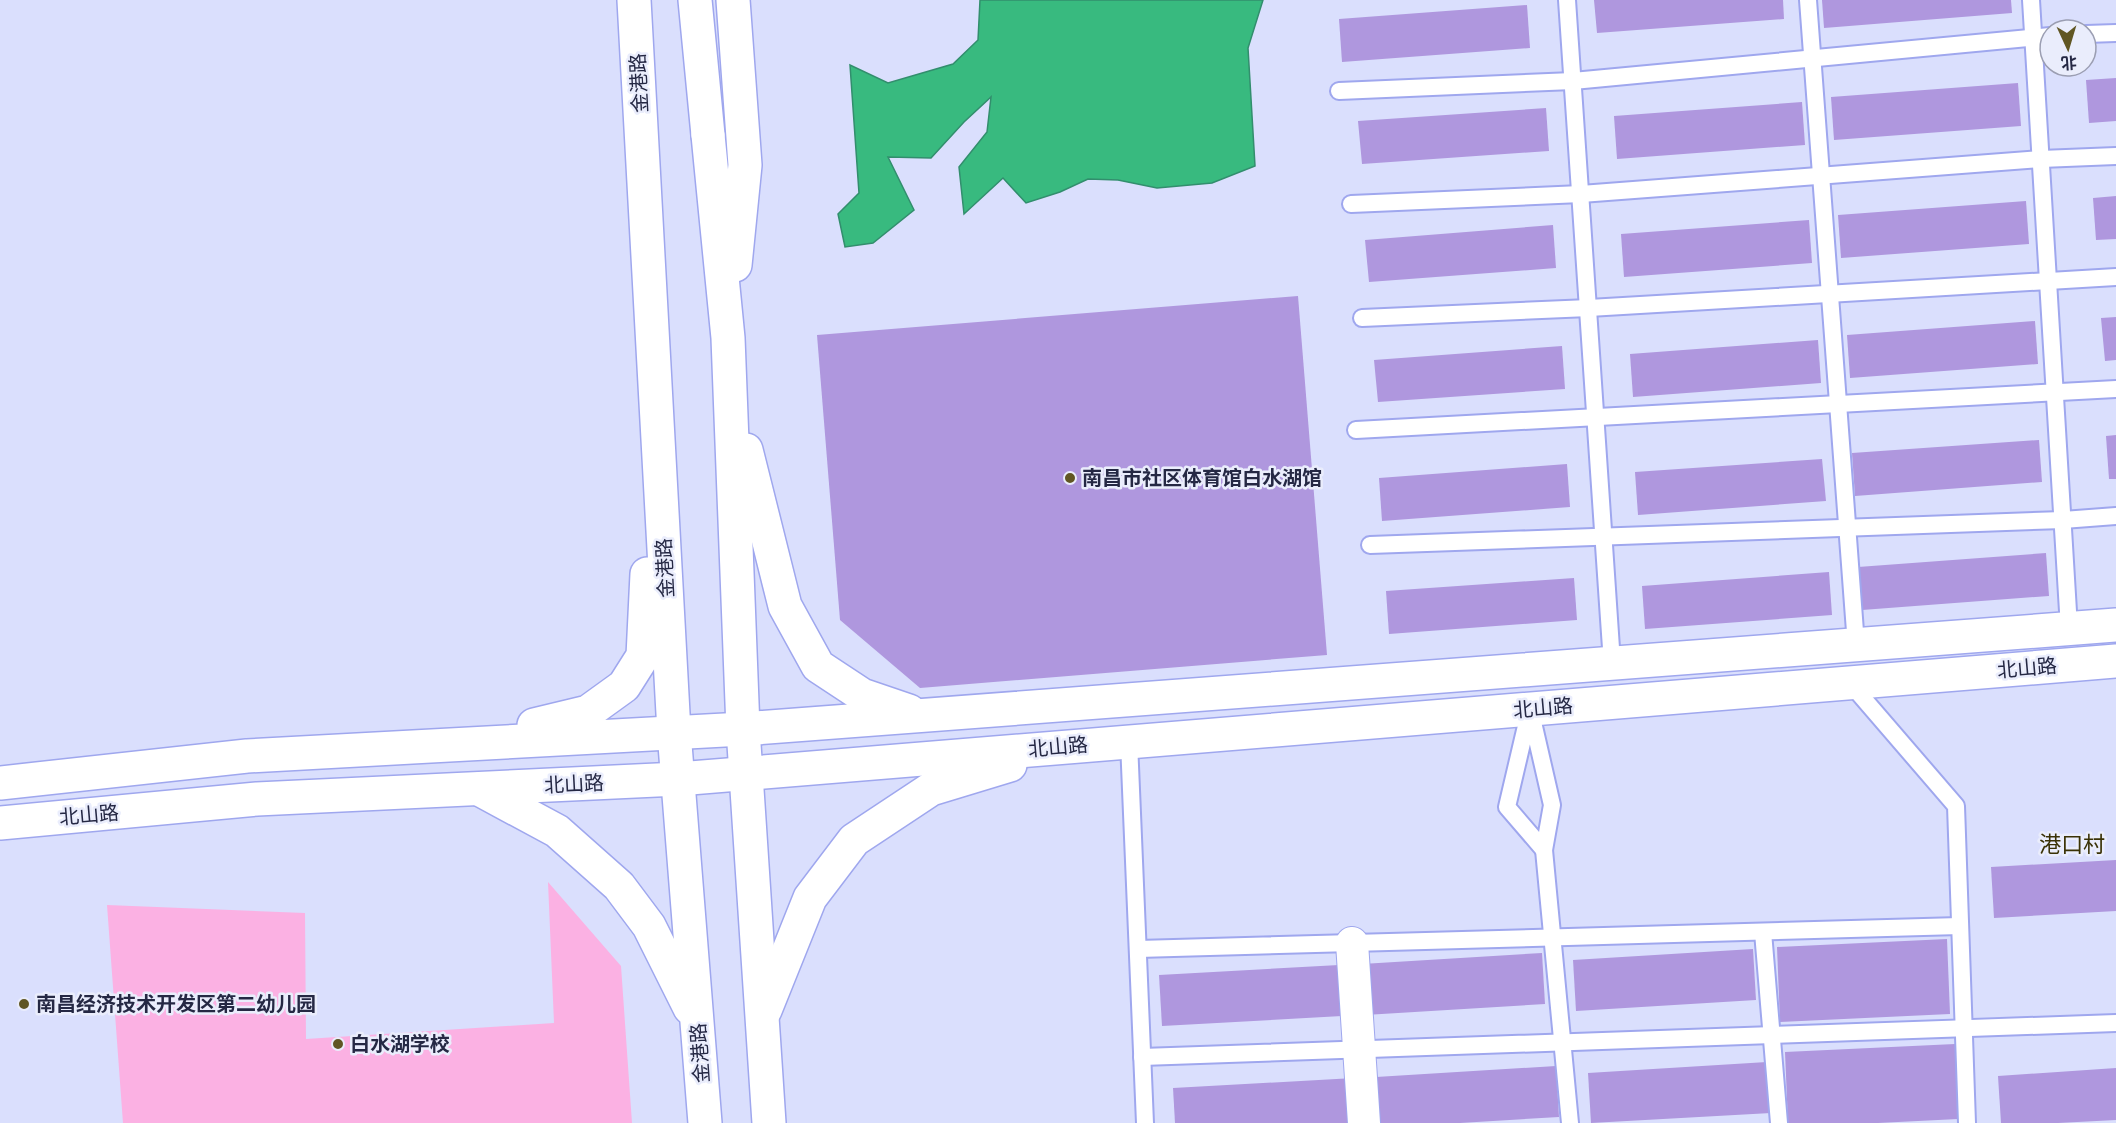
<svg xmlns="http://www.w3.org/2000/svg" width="2116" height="1123" viewBox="0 0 2116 1123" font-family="'Nunito Sans','Noto Sans SC',sans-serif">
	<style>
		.green { fill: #fbb1e3 }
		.water { fill: #38ba7f; stroke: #328e6d; stroke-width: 1.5 }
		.building { fill: #af97de }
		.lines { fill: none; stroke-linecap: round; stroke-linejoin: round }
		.lane-casing { stroke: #9fa7ee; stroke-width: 20 }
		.street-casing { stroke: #9fa7ee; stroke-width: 34 }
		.secondary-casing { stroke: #9fa7ee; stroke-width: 36 }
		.highway-casing { stroke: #9fa7ee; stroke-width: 36 }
		.lane { stroke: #fff; stroke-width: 16 }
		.street { stroke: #fff; stroke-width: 32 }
		.secondary { stroke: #fff; stroke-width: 33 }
		.highway { stroke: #fff; stroke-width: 33 }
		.poi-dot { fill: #605623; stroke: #eaedfc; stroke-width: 2 }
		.labels { text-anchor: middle; stroke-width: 5; stroke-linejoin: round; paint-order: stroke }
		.street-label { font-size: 20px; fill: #252844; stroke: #eaedfc }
		.poi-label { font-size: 20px; font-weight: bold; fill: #252844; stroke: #eaedfc; text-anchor: start }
		.quarter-label { font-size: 22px; fill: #3a3206; stroke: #eaedfc }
	</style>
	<rect width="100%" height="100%" fill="#dadffd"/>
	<path class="green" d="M548,882L621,966L632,1123H123L107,905L305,913L306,1039L554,1023Z"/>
	<path class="water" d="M980,0H1263L1248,48L1255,166L1212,183L1157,188L1118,180L1088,179L1060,192L1026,203L1003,178L964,214L959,167L987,132L991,97L964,122L931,158L888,157L914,210L873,243L845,247L838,214L859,193L850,65L888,83L953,64L978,40Z"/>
	<g class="building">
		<path d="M1594,0H1783L1784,19L1597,33Z"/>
		<path d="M1822,0H2011L2012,13L1824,28Z"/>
		<path d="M1527,5L1530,48L1342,62L1339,19Z"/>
		<path d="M2116,78V121L2089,123L2086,80Z"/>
		<path d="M2018,83L2021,126L1834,140L1831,97Z"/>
		<path d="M1802,102L1805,145L1617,159L1614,116Z"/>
		<path d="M1546,108L1549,151L1362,164L1358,121Z"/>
		<path d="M2116,196V239L2096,240L2093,198Z"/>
		<path d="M2026,201L2029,244L1841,258L1838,215Z"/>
		<path d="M1809,220L1812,263L1624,277L1621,234Z"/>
		<path d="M1553,225L1556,268L1369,282L1365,240Z"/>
		<path d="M1298,296L1327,655L920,688L840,620L817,335Z"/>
		<path d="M2116,317V360L2105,361L2101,318Z"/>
		<path d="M2035,321L2038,364L1850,378L1847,335Z"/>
		<path d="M1818,340L1821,383L1633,397L1630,354Z"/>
		<path d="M1562,346L1565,389L1378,402L1374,360Z"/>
		<path d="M2116,435V479H2109L2106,436Z"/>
		<path d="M2039,440L2042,482L1855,496L1852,453Z"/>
		<path d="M1822,459L1826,501L1638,515L1635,472Z"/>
		<path d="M1567,464L1570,507L1382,521L1379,478Z"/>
		<path d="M2046,553L2049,596L1862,610L1858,567Z"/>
		<path d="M1829,572L1832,615L1645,629L1642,586Z"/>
		<path d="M1574,578L1577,620L1389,634L1386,591Z"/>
		<path d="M2116,860V911L1994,918L1991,867Z"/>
		<path d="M1947,939L1950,1014L1780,1022L1777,947Z"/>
		<path d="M1753,949L1756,1000L1576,1011L1573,960Z"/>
		<path d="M1542,953L1545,1004L1365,1015L1362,964Z"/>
		<path d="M1339,965L1342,1016L1162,1026L1159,975Z"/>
		<path d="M1955,1044L1958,1119L1878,1123H1788L1785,1052Z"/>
		<path d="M1767,1062L1771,1113L1591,1123L1588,1073Z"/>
		<path d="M1556,1066L1559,1117L1460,1123H1379L1376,1077Z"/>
		<path d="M2116,1068V1120L2058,1123H2001L1998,1076Z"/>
		<path d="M1354,1078L1356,1123H1175L1173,1088Z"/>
	</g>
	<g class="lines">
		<defs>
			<g id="lane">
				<path d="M1567,0L1612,663"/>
				<path d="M1808,0L1856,645"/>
				<path d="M2031,0L2069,628"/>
				<path d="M2086,34L2116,33"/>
				<path d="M1339,91L1573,81L2050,36"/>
				<path d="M1351,204L1581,194L2041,159L2116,156"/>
				<path d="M1362,318L1589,308L2116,277"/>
				<path d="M1356,430L2116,389"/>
				<path d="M1370,545L2063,520L2116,516"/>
				<path d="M1850,683L1956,806L1967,1123"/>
				<path d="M1530,709L1552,805L1544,850L1507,807Z"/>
				<path d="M1129,742L1145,1123"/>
				<path d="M1544,850L1570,1123"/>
				<path d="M1763,932L1779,1123"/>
				<path d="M1138,949L1960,926"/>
				<path d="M1142,1057L2116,1023"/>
			</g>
			<path id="street" d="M1352,943L1364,1123"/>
			<g id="secondary">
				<path d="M634,0L674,732L705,1123"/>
				<path d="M733,0L745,165L735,265"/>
				<path d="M708,135L728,338L743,729L769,1123"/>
				<path d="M746,450L785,606L818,666L862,695L909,711"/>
				<path d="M534,725L588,712L624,686L643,656L647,574"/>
				<path d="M0,783L247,756L743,729L2116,625"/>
				<path d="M479,789L557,831L619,886L649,926L690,1008"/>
				<path d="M0,823L257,799L678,779L2116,661"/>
				<path d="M765,1010L810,898L854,840L931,789L1010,765"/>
			</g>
			<path id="highway" d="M695,0L708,135"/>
		</defs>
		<use href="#lane" class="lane-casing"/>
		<use href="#street" class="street-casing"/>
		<use href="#secondary" class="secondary-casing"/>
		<use href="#highway" class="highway-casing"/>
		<use href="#lane" class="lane"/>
		<use href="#street" class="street"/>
		<use href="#secondary" class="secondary"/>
		<use href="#highway" class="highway"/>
	</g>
	<g class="poi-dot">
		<circle cx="1070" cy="478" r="6"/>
		<circle cx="24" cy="1004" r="6"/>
		<circle cx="338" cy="1044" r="6"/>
	</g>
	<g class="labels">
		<g class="street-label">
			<text transform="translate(639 83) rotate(-93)" y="7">金港路</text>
			<text transform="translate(665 568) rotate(-93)" y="7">金港路</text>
			<text transform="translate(2027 668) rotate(-5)" y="7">北山路</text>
			<text transform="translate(1543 708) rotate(-5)" y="7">北山路</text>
			<text transform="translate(1058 747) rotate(-5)" y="7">北山路</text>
			<text transform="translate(574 784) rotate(-3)" y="7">北山路</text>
			<text transform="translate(89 815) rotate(-5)" y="7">北山路</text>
			<text transform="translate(700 1053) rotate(-94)" y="7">金港路</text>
		</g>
		<g class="poi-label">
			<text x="1082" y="485">南昌市社区体育馆白水湖馆</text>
			<text x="36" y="1011">南昌经济技术开发区第二幼儿园</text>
			<text x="350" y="1051">白水湖学校</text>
		</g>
		<g class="quarter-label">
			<text x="2072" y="852">港口村</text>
		</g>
	</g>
	<g transform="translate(2068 48) rotate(176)"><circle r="28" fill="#eaedfc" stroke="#9b9eb2" stroke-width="1.5"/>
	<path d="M0-4.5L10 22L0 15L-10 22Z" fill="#605623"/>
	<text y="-9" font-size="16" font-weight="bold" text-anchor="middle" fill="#252844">北</text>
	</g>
</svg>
